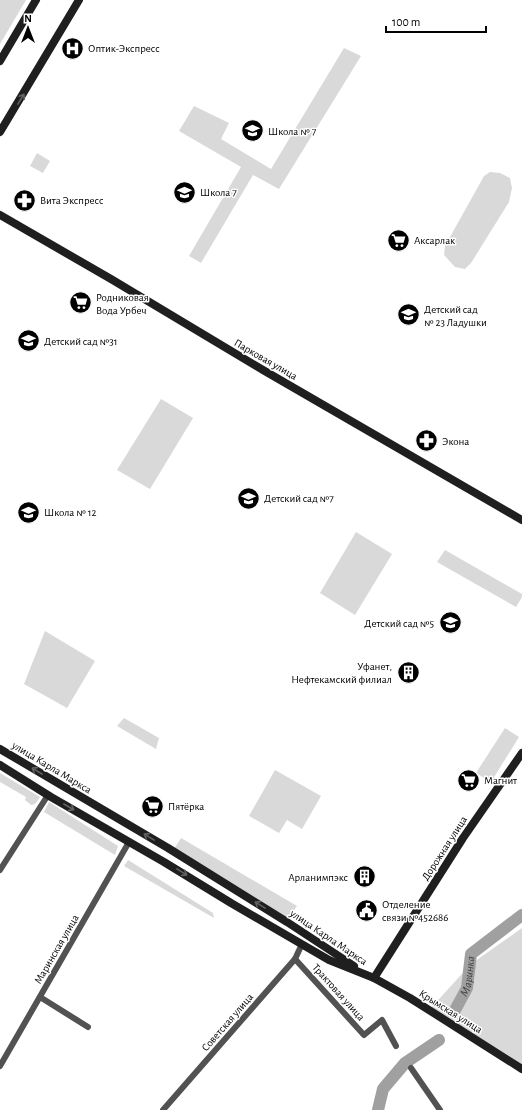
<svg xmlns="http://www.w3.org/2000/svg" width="522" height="1110" viewBox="0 0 522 1110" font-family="'Alegreya Sans',sans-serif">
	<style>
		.green { fill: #d9d9d9 }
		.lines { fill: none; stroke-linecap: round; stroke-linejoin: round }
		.river { stroke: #a0a0a0; stroke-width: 12 }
		.street { stroke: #525252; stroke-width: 6 }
		.secondary { stroke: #1f1f1f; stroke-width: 8 }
		.oneway { stroke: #626262 }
		.labels { text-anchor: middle; stroke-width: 3; stroke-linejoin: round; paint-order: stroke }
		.poi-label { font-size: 11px; fill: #000; stroke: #fff; text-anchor: start }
		.street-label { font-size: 11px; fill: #000; stroke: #fff }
		.water-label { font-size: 12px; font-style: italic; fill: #414141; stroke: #fff }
	</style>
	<rect width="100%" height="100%" fill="#fff"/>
	<g class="green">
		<path d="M0,0H26L0,44Z"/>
		<path d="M344,48L361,56L279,189L253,175L201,263L189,256L241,167L179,131L194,106L229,123L221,139L271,169Z"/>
		<path d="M37,153L50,161L43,173L30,166Z"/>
		<path d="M490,172L500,173L510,178L512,188L509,202L471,263L465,269L455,267L444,255L445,246L484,176Z"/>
		<path d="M161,399L193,418L150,489L117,470Z"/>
		<path d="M356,532L392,554L355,615L320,593Z"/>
		<path d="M445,550L522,594V597L516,607L437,562Z"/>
		<path d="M45,631L95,661L67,708L24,684Z"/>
		<path d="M124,718L159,738L156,749L117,726Z"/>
		<path d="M505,728L519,737L491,782L476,773Z"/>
		<path d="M275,770L321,796L302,829L287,820L279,833L249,816Z"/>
		<path d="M0,773L40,797C37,801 36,805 31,805L25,800L26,797L0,782Z"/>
		<path d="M49,802L118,846L115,855L44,812Z"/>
		<path d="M181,838L297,906L288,918L174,849Z"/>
		<path d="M128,860L213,913L214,918L124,866Z"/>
		<path d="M522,928V1069L429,1010L471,964Z"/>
	</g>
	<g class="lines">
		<g class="river">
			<path id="s1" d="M454,1012L467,988L471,954L522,915"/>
			<path d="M378,1110L383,1089L405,1063L439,1040"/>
		</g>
		<g class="street">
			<path d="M0,870L48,795"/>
			<path d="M295,959L364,1035L382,1020L396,1046"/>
			<path d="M40,997L88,1027"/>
			<path d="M0,1066L129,842"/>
			<path d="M411,1068L440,1110"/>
			<path d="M163,1110L295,959L302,944"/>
		</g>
		<g class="secondary">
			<path d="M0,61L36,0"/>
			<path d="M0,132L79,0"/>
			<path d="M0,215L111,279L263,370L522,520"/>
			<path d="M0,749L168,848L287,922L354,966"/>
			<path d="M0,765L51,797L164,862L231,903L329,960L374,978L410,998L522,1069"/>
			<path d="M374,978L463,838L522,753"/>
		</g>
	</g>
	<defs><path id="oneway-shaft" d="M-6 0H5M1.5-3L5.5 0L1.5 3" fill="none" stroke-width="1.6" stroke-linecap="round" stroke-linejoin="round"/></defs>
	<g class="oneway">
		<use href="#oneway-shaft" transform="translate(21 99) rotate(-58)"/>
		<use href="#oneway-shaft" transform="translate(37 771) rotate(-149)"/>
		<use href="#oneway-shaft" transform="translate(69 807) rotate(30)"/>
		<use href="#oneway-shaft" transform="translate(149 837) rotate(-149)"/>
		<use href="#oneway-shaft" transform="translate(182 872) rotate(32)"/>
		<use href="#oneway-shaft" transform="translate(260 905) rotate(-148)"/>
	</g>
	<defs>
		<symbol id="hospital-disc" viewBox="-11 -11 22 22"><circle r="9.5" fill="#000" stroke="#fff"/><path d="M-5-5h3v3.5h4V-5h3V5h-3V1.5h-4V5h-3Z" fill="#fff"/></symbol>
		<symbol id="school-disc" viewBox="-11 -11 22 22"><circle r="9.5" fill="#000" stroke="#fff"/><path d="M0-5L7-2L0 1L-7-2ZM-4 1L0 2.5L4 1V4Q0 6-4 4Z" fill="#fff"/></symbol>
		<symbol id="pharmacy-disc" viewBox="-11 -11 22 22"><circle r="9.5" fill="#000" stroke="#fff"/><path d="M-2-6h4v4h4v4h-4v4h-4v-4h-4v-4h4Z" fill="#fff"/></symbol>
		<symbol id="supermarket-disc" viewBox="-11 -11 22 22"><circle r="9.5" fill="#000" stroke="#fff"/><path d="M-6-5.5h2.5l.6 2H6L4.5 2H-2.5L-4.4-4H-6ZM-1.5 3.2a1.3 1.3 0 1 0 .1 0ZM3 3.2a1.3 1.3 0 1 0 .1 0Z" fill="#fff"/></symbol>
		<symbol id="building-disc" viewBox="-11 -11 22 22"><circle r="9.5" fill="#000" stroke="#fff"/><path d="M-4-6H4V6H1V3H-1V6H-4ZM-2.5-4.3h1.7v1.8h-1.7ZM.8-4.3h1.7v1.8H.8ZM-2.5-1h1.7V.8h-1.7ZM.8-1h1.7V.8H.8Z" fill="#fff"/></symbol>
		<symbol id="civic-disc" viewBox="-11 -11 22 22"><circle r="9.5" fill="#000" stroke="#fff"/><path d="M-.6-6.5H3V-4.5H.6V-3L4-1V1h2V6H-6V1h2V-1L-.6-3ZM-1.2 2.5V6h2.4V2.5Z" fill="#fff"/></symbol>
	</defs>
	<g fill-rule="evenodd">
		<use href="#hospital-disc" x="60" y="36" width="25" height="25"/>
		<use href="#school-disc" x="240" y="118" width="25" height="25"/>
		<use href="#school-disc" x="172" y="180" width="25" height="25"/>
		<use href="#pharmacy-disc" x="12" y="188" width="25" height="25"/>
		<use href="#supermarket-disc" x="386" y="228" width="25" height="25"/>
		<use href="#supermarket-disc" x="68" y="290" width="25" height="25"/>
		<use href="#school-disc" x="396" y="302" width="25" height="25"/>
		<use href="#school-disc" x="16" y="328" width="25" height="25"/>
		<use href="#pharmacy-disc" x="414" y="428" width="25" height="25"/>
		<use href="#school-disc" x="236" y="486" width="25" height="25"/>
		<use href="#school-disc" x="16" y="500" width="25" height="25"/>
		<use href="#school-disc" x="438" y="610" width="25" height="25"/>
		<use href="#building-disc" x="396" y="660" width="25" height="25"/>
		<use href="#supermarket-disc" x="456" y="768" width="25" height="25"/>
		<use href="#supermarket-disc" x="140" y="794" width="25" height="25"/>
		<use href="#building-disc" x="352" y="864" width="25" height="25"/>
		<use href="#civic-disc" x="354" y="898" width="25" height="25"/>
	</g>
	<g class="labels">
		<g class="poi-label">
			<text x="88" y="52">Оптик-Экспресс</text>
			<text x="268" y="135">Школа № 7</text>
			<text x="200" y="196">Школа 7</text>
			<text x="40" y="204">Вита Экспресс</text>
			<text x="414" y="244">Аксарлак</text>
			<text x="96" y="301">Родниковая<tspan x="96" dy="13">Вода Урбеч</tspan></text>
			<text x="424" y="313">Детский сад<tspan x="424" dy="13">№ 23 Ладушки</tspan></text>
			<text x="44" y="345">Детский сад №31</text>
			<text x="442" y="445">Экона</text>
			<text x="264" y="502">Детский сад №7</text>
			<text x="44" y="516">Школа № 12</text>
			<text x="434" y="627" text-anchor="end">Детский сад №5</text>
			<text x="392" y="670" text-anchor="end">Уфанет,<tspan x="392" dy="13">Нефтекамский филиал</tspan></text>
			<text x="484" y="784">Магнит</text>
			<text x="168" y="810">Пятёрка</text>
			<text x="348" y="881" text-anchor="end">Арланимпэкс</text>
			<text x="382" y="908">Отделение<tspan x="382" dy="13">связи №452686</tspan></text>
		</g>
		<g class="street-label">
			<text transform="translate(266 359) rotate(30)" y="4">Парковая улица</text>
			<text transform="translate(52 767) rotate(31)" y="4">улица Карла Маркса</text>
			<text transform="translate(444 848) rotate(-57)" y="4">Дорожная улица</text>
			<text transform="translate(329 937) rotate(34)" y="4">улица Карла Маркса</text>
			<text transform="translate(56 949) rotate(-60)" y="4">Маринская улица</text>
			<text transform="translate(339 992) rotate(48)" y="4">Трактовая улица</text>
			<text transform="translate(451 1011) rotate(32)" y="4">Крымская улица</text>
			<text transform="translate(227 1022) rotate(-49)" y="4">Советская улица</text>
		</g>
		<g class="water-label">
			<text dy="4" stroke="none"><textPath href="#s1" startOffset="39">Маринка</textPath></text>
		</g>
	</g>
	<g transform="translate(28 28)" stroke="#ffffff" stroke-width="3" paint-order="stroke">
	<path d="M0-3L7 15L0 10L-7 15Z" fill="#000000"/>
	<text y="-6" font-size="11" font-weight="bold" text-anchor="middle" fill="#000000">N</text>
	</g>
	<path d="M386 26v6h100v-6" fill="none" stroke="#000000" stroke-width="2"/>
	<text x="392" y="26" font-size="12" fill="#000000" stroke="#ffffff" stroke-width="3" paint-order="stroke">100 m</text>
</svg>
